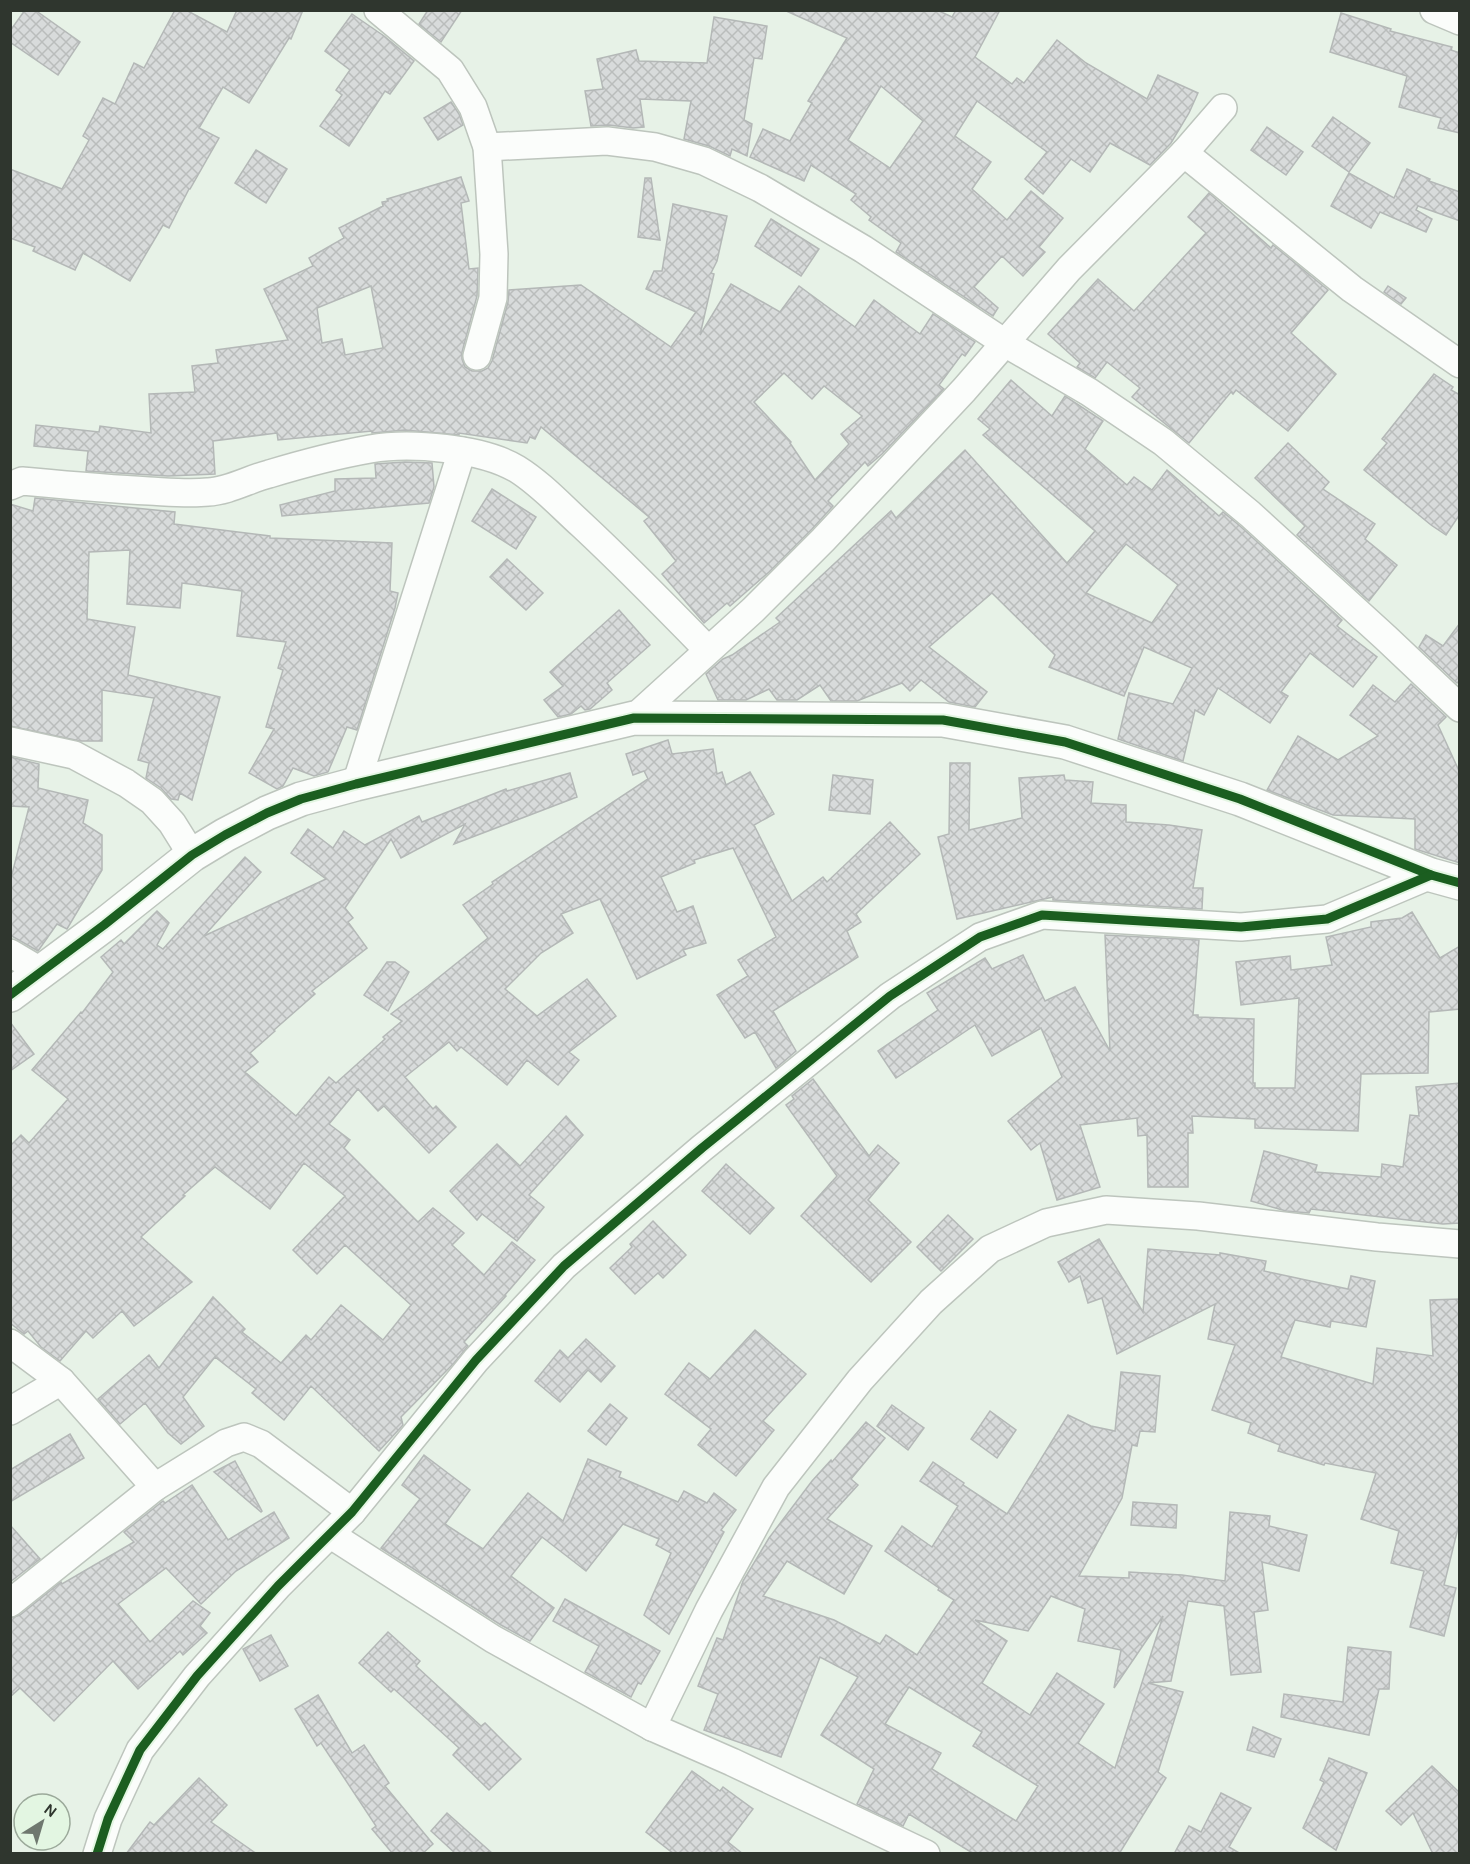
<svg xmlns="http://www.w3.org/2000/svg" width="1470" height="1864" viewBox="0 0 1470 1864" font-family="Karla,sans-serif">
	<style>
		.building { fill: url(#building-cross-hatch); stroke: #b4b8b7; stroke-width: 1.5; fill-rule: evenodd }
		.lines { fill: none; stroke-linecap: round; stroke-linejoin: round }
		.street-casing { stroke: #bdc5bd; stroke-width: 30 }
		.secondary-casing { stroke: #bdc5bd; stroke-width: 36 }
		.street { stroke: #fbfdfb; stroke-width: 27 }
		.secondary { stroke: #fbfdfb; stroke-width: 33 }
		.cycleway-casing { stroke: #e3f6e2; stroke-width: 13 }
		.cycleway { stroke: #1b5e20; stroke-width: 9 }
	</style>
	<defs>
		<pattern id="building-cross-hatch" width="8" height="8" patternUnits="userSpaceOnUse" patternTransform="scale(1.5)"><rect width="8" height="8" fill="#d8dbdb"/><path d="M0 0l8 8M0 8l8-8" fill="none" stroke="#babdbc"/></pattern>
	</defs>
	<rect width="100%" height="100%" fill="#e7f2e7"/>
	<g class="building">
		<path d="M25,10H35L80,42L58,75L10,42V31Z"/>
		<path d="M175,10H186L227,32L237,10H303L291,39L289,38L249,103L223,87L199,128L219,138L190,189H189L169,228L163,225L130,281L83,253L75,270L33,251L35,247L10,238V169L62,189L89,140L83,136L103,98L115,104L134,63L144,68Z"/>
		<path d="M428,10H462L441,42L419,24Z"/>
		<path d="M784,10H937L952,17L956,10H1000L975,57L1012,84L1017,78L1024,83L1057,40L1086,63L1147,99L1158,75L1198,93L1189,113L1171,143L1150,165L1110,143L1090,172L1071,159L1043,194L1025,179L1047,152L977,101L955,136L991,162L972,189L1007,220L1031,191L1063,218L1039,247L1045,252L1023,276L1002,256L974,287L998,308L993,316L896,252L901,243L869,220L871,217L851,200L856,194L811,165L804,181L750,157L763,129L790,141L812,103L808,101L847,38ZM881,86L923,121L890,168L848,140Z"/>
		<path d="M1341,13L1391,29L1390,31L1452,47L1451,50L1460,53V133L1438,128L1441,118L1399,107L1407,76L1330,52Z"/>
		<path d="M352,14L384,36L414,61L390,94L385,91L349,146L320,126L342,95L336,90L350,70L325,51Z"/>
		<path d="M714,17L767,26L762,59L754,58L744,120L752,124L747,156L732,149L730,156L709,146L684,139L691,101L640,99L644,127L633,128L609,125L591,126L585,91L603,89L597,59L636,50L639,61L707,63Z"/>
		<path d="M451,102L459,114L463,125L438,140L424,118Z"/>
		<path d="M1333,117L1370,143L1349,172L1312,146Z"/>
		<path d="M1267,127L1303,152L1286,175L1251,150Z"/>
		<path d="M256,150L287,169L266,203L235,183Z"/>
		<path d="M1407,169L1430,179L1429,181L1460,192V221L1418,206L1416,210L1432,219L1426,232L1380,212L1371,228L1331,206L1349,173L1394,198Z"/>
		<path d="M461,177L469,201L461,203L469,269L478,268L477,296L462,352V359L465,367L472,371H482L488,368L492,361L508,302L509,290L581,285L671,347L696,312L646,289L654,271H662L673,204L727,216L717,261L711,273L714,274L700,335L731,284L780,312L799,286L855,327L874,300L920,334L933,314L975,342L965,356L962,354L939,385L944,389L882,454L868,466L865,462L828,501L833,506L812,529L769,572L730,606L727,603L704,623L662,574L676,561L644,521L649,517L541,427L535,439L530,437L527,443L459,433V435L405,430L372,433V431L278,440L277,433L213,441L215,474L168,476L86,471L88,451L34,446L36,425L99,432L100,426L151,433L149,394L195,392L192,366L218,363L216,350L288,340L264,289L313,266L309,258L344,238L339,228L383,206L382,202L388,201L387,199ZM371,286L383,348L345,355L342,339L322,343L317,308ZM784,373L812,399L824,386L862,416L841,434L849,444L815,480L790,443L791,442L754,402Z"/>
		<path d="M645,178H651L660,240L638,237Z"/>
		<path d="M1209,193L1271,248L1273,245L1328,290L1291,333L1336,374L1288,431L1236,390L1233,394L1231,392L1189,443L1132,397L1140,388L1107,362L1095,378L1077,367L1080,363L1048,334L1098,279L1134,311L1206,233L1188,217Z"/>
		<path d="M771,219L819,249L801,276L755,246Z"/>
		<path d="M1388,286L1406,298L1401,304L1384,292Z"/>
		<path d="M1434,374L1453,387L1451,390L1460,395V514L1446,535L1431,525L1364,470L1387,443L1382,439Z"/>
		<path d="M1011,380L1052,416L1065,396L1103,421L1085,449L1127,485L1134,477L1152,490L1167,470L1219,516L1223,512L1240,526L1342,620L1337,626L1377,657L1353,687L1310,653L1281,692L1288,696L1270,723L1218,688L1204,715L1195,710L1183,761L1118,739L1129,693L1173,704L1192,668L1144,647L1124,696L1049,667L1055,655L992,593L929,647L987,692L975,707L949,702L921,680L910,691L902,683L857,701H831L820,685L797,700H777L769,689L746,700H718L706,674L723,659L732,655L780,622L776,618L891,511L896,518L965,450L1067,563L1095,531L983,435L990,429L978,419ZM1126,544L1178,585L1152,623L1086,593Z"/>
		<path d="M1288,443L1329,482L1323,489L1375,524L1365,539L1397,565L1369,601L1297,535L1305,526L1255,478Z"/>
		<path d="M405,462L432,463L434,487L429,503L282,516L280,505L335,491V479L376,478L375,464Z"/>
		<path d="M492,489L536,517L516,549L472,521Z"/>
		<path d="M35,498L175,512L174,524L270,536V538L392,543L390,591L398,593L395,608L357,730L347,727L328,772L314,776L293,768L283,786L277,789L249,773L274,729L266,727L283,670L278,668L286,642L237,636L242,591L182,583L180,608L127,604L130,550L89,552L87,619L135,627L128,675L220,697L192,800L180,793L178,800L171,799L161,788L146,778L149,763L138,760L154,698L102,690V741H80L10,726V504L33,511Z"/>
		<path d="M507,559L543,593L526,610L490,577Z"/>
		<path d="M619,610L650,645L607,683L612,690L590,709L585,710L581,706L571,714L558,717L544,700L563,686L550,672Z"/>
		<path d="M1460,623V680L1457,683L1419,647L1426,635L1443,646Z"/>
		<path d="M1411,684L1446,717L1438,725L1460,773V863L1415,849V819L1333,815L1267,790L1298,736L1338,760L1378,736L1350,715L1373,685L1395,702Z"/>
		<path d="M668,740L672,754L713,749L717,774L722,772L726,785L750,772L774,814L754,825L792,901L823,877L827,882L890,822L920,854L856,914L861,922L847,931L858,957L773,1011L796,1051L776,1068L755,1032L745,1038L717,995L748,976L738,960L776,937L733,848L694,860L695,863L661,877L677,912L693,906L706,943L683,950L686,955L637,979L600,899L561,914L573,933L541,953L505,989L537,1016L587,979L616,1016L569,1052L579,1060L558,1085L527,1060L507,1085L461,1047L457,1051L449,1042L405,1077L433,1109L436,1106L456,1127L429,1153L384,1106L378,1111L358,1089L329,1124L350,1140L344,1148L418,1222L433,1208L464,1233L452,1245L484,1275L512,1242L535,1260L505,1295L506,1296L464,1342L468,1346L454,1363L401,1417L403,1425L379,1451L311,1386L284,1420L252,1393L256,1389L215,1357L183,1397L204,1426L181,1444L168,1433L145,1403L120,1424L98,1399L149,1355L159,1368L213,1297L245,1329L242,1332L281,1363L306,1335L311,1340L341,1305L383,1340L411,1305L345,1245L317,1274L293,1250L345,1196L304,1163L270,1209L215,1167L183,1195L185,1196L141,1237L192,1282L134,1326L122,1311L93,1338L86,1331L60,1361L41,1347L28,1331L24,1334L10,1323V1146L21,1135L29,1143L68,1099L32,1070L81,1012L82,1013L113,972L101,957L121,940L124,944L157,911L169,923L157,945L163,949L245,857L261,872L204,936L326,879L291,853L308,829L333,848L344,831L365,845L419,816L422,822L506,789L507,791L570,773L577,797L454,844L465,824L401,858L391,839L345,908L353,918L348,922L367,948L312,991L315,994L274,1030L275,1031L250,1053L258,1062L245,1072L296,1116L329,1077L336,1083L385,1039L383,1037L402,1021L391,1014L428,986L488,938L463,905L493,884L492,882L648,779L644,771L633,775L626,754Z"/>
		<path d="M10,757L39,764L38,788L88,800L83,823L102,835V870L67,929L57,924L38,951L10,935V882L29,807L10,806Z"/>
		<path d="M950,763H970L969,830L1022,818L1019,778L1064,775L1065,780L1093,782L1091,803L1126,805V822L1169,825L1202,830L1193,888H1203L1202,909L1053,900V897L957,919L938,837L949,834Z"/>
		<path d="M833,775L873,780L870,814L829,810Z"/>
		<path d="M1412,912L1440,958L1460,946V1009L1429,1012L1428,1073L1361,1074L1358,1131L1255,1128V1119L1192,1116L1193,1133H1188V1187H1148L1147,1135L1138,1136L1137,1118L1080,1125L1100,1187L1057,1200L1040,1143L1031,1150L1008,1121L1062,1077L1041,1028L992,1056L975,1025L896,1078L878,1051L938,1010L927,993L985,958L992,969L1023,955L1045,1001L1075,987L1110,1051L1105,935L1199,940L1193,1015H1198V1017L1254,1019L1253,1083H1255V1088H1295L1299,998L1241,1005L1236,962L1290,956L1291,970L1332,965L1326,937L1371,927V922L1402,918Z"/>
		<path d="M387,962H395L409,972L388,1011L364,995Z"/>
		<path d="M10,1022L34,1054L10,1071Z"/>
		<path d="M813,1079L869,1156L878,1145L899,1163L868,1200L911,1242L871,1282L801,1216L837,1176L786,1105L794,1099L792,1096Z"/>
		<path d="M1460,1083V1223L1443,1224L1311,1209L1309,1213L1286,1211L1251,1201L1264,1151L1317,1165L1315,1172L1381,1177L1382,1164L1403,1167L1410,1115L1419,1116L1416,1087Z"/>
		<path d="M566,1116L583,1135L529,1195L544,1207L517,1241L482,1214L477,1220L450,1191L497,1144L520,1166Z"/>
		<path d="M726,1164L774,1208L750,1234L702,1191Z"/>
		<path d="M948,1215L973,1239L941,1271L917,1247Z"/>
		<path d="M653,1221L686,1255L663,1278L658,1273L635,1294L610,1268L632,1247L630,1244Z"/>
		<path d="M1099,1239L1143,1312L1148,1249L1220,1255V1253L1266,1261L1264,1271L1348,1289L1351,1276L1375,1281L1366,1327L1331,1321L1330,1327L1295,1320L1281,1357L1373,1384L1377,1348L1433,1356L1430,1300L1460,1299V1520L1444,1585L1456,1588L1444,1636L1410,1627L1424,1571L1391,1563L1399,1531L1361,1519L1376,1473L1325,1463L1324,1465L1278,1451L1280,1445L1248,1433L1251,1423L1212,1410L1235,1345L1208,1339L1215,1304L1117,1354L1102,1298L1088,1303L1080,1276L1069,1282L1058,1262Z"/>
		<path d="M755,1330L806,1374L763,1421L774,1430L736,1476L698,1445L711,1429L665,1394L689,1363L710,1379Z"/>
		<path d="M586,1339L615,1366L601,1382L588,1370L560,1402L535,1381L560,1350L568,1358Z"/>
		<path d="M1121,1372L1160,1376L1155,1432L1140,1431L1137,1446L1132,1445L1122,1498L1079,1576L1129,1578V1572L1182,1575L1225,1581L1230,1512L1270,1516L1269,1526L1307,1535L1299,1571L1262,1562L1268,1610L1254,1612L1261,1672L1231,1675L1224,1606L1188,1601L1171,1681L1148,1683L1183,1692L1158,1772L1166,1778L1119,1854H974L909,1814L903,1826L857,1804L874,1769L821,1735L858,1677L820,1657L781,1757L704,1730L718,1694L698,1686L717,1638L723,1640L743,1581L769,1538L812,1481L831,1460L832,1462L866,1422L885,1438L851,1479L858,1485L827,1519L872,1546L844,1594L787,1561L763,1596L834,1620L880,1644L886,1635L917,1655L954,1600L938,1590L939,1588L885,1551L902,1526L932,1547L958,1506L920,1481L933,1462L964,1483L963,1485L1007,1514L1068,1415L1091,1426L1115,1431ZM1051,1596L1085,1609L1078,1641L1121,1650L1114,1688L1163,1616L1115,1768L1078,1743L1104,1704L1057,1673L1030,1715L982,1683L1007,1641L975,1620L1028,1631ZM909,1687L982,1732L973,1746L1038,1786L1016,1821L932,1769L941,1753L885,1724Z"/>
		<path d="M610,1404L627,1418L606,1445L588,1431Z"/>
		<path d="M892,1405L924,1428L908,1450L877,1426Z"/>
		<path d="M990,1411L1016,1430L997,1458L971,1439Z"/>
		<path d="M70,1434L84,1458L10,1502V1470Z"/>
		<path d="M424,1455L470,1490L445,1524L483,1549L528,1493L563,1521L588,1459L621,1472L619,1477L678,1502L684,1491L707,1503L714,1493L736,1510L721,1530L724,1532L669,1634L644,1615L671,1553L656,1545L659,1539L623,1524L586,1571L542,1537L511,1576L554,1608L530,1641L501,1625L381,1548L420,1499L402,1485Z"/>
		<path d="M235,1461L262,1511L261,1512L214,1472Z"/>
		<path d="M192,1485L228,1540L274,1512L289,1538L236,1571L201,1604L166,1568L118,1604L150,1642L193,1601L210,1613L200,1626L207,1633L183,1655L180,1651L138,1689L113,1661L54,1721L20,1688L10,1697V1618L20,1615L61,1582L62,1584L134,1542L124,1532L163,1501L165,1503Z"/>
		<path d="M1133,1502L1177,1505L1176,1528L1131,1525Z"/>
		<path d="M10,1525L40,1559L10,1582Z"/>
		<path d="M565,1599L660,1651L641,1684L638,1683L631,1697L585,1672L599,1646L553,1621Z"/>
		<path d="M388,1632L420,1661L416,1666L481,1726L485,1723L521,1759L489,1790L453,1755L459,1748L394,1689L391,1692L359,1663Z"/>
		<path d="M271,1635L288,1666L260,1681L243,1649Z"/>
		<path d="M1348,1647L1391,1652L1389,1689H1379L1369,1735L1281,1717L1284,1694L1343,1702Z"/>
		<path d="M318,1695L352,1753L364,1745L389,1783L385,1786L433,1844L422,1854H393L372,1829L376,1826L321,1743L317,1746L295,1709Z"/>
		<path d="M1253,1727L1281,1739L1274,1757L1247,1750Z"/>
		<path d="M1329,1758L1367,1773L1336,1850L1303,1828L1324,1782L1320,1780Z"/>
		<path d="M1432,1766L1460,1793V1854H1433L1413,1813L1401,1825L1386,1811Z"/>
		<path d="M692,1771L720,1791L723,1787L753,1809L728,1842L743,1854H674L646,1832Z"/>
		<path d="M199,1778L227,1805L211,1822L257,1854H126L150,1822L154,1825Z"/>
		<path d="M1221,1793L1251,1808L1229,1847L1241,1854H1174L1189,1826L1201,1832Z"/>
		<path d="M447,1813L493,1854H456L431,1831Z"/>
	</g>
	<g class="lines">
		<defs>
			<g id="street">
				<path d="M378,10L450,70L473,107L487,147L494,254L493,298L477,356"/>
				<path d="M1434,10L1460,21"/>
				<path d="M487,147L607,141L655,147L704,161L760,188L863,249L1005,343L1089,392L1163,442L1250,514L1386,638L1460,708"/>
				<path d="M1184,153L1352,289L1460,364"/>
				<path d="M10,486L22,481C65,485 107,489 149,491C169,492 189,494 208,492C229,491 249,479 269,474C302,464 336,455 370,449C410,442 482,448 517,469C541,484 561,506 582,525C626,566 667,608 708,650"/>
				<path d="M634,718L753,610L823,540L964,390L1069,269L1184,153L1223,108"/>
				<path d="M10,741L74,755L126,783L152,801L172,823L192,855"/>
				<path d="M356,784L462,451"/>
				<path d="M10,953L42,972"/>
				<path d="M10,1343L61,1381"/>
				<path d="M10,1411L61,1381L155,1487L10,1603"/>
				<path d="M155,1487L226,1443L244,1437L261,1444L352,1512"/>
				<path d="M331,1535L493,1639L652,1727L732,1762L926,1854"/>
				<path d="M652,1727L709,1610L776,1487L860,1380L931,1302L990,1249L1046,1223L1106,1210L1198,1216L1377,1237L1460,1244"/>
				<path d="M97,1854L108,1819L140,1750L197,1676L278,1586L352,1512L476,1360L564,1266L702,1148L890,996L980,937L1042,915L1241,927L1327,919L1431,875"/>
			</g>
			<path id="secondary" d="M10,995L104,925L192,855L225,835L267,813L301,799L356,784L634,718L943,720L1065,742L1240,799L1431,875L1460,883"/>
		</defs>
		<use href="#street" class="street-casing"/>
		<use href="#secondary" class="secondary-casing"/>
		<use href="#street" class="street"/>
		<use href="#secondary" class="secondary"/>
		<defs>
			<g id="cycleway">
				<path d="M10,995L104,925L192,855L225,835L267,813L301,799L356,784L634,718L943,720L1065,742L1240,799L1431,875L1460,883"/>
				<path d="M97,1854L108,1819L140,1750L197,1676L278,1586L352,1512L476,1360L564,1266L702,1148L890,996L980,937L1042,915L1241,927L1327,919L1431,875"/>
			</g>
		</defs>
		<use href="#cycleway" class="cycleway-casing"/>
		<use href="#cycleway" class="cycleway"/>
	</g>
	<rect width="1470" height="1864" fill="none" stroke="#2f362e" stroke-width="24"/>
	<g transform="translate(42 1822) rotate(37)"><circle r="28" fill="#e3f6e2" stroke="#9ba99a" stroke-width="1.5"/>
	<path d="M0-4.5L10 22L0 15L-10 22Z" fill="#6f786f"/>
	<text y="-9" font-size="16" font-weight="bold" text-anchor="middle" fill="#2f362e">N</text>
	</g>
</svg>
